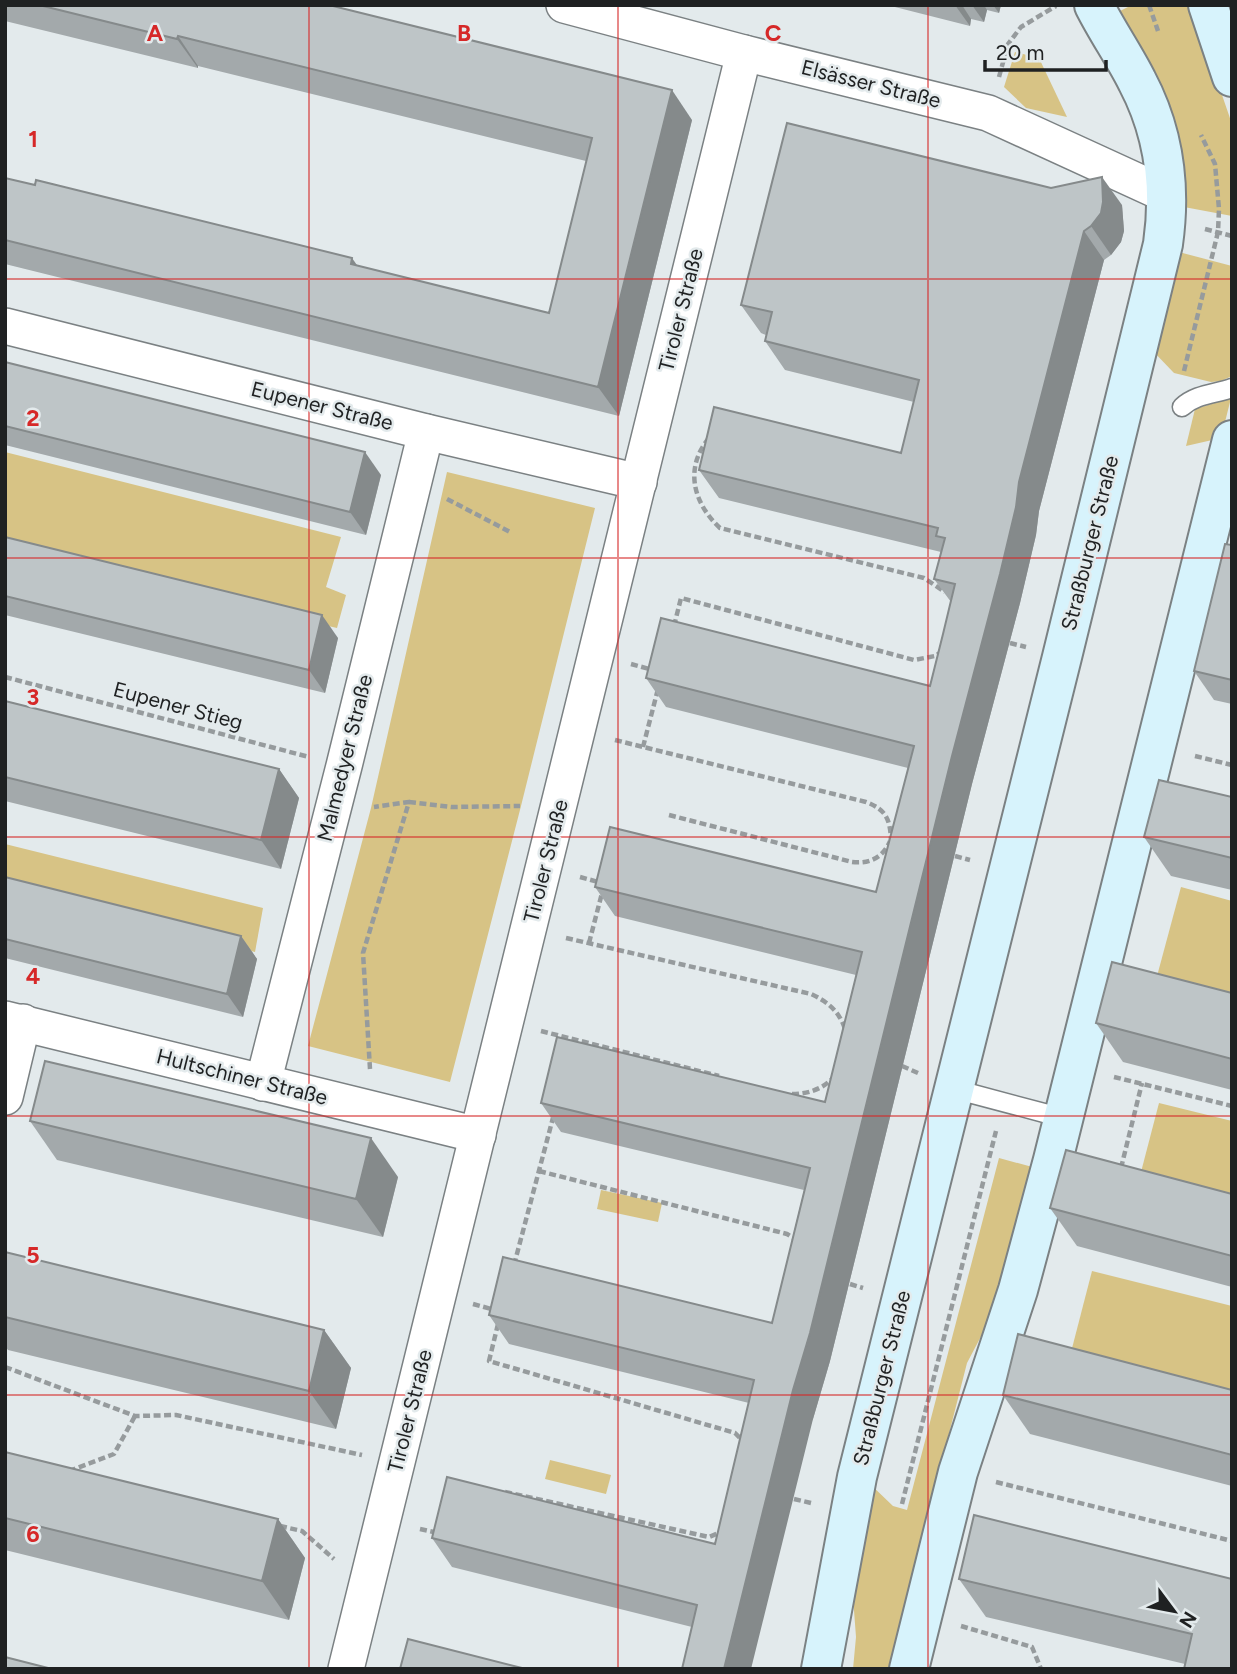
<svg xmlns="http://www.w3.org/2000/svg" width="1237" height="1674" viewBox="0 0 1237 1674" font-family="Figtree,sans-serif">
	<style>
		.green { fill: #d7c385 }
		.lines { fill: none; stroke-linecap: round; stroke-linejoin: round }
		.lane-casing { stroke: #7b8183; stroke-width: 21 }
		.street-casing { stroke: #7b8183; stroke-width: 38 }
		.secondary-casing { stroke: #7b8183; stroke-width: 42 }
		.path { stroke: #969b9d; stroke-width: 4.5; stroke-dasharray: 7 3.5; stroke-linecap: butt }
		.lane { stroke: #fff; stroke-width: 18 }
		.street { stroke: #fff; stroke-width: 35 }
		.secondary { stroke: #d7f3fc; stroke-width: 38 }
		.wall { fill: #a3a9ab }
		.shaded-wall { fill: #858a8b }
		.building { fill: #bec5c7; stroke: #858a8b; stroke-width: 2 }
		.grid { fill: none; stroke: #d62828; stroke-width: 2; stroke-opacity: 0.55 }
		.labels { text-anchor: middle; stroke-width: 5; stroke-linejoin: round; paint-order: stroke }
		.street-label { font-size: 21px; fill: #1f2122; stroke: #e3eaec }
		.grid-label { font-size: 23px; text-anchor: middle; font-weight: bold; fill: #d62828; stroke: #e3eaec; stroke-width: 5; stroke-linejoin: round; paint-order: stroke }
	</style>
	<rect width="100%" height="100%" fill="#e3eaec"/>
	<g class="green">
		<path d="M1132,5H1191L1232,124V216L1184,207L1116,13Z"/>
		<path d="M1015,52L1039,58L1067,117L1026,108L1004,87Z"/>
		<path d="M1175,251L1232,266V376L1221,381L1211,382L1174,373L1151,349Z"/>
		<path d="M1231,398L1221,438L1186,446L1195,409Z"/>
		<path d="M5,452L341,537L326,587L346,595L337,628L5,551Z"/>
		<path d="M447,472L595,508L521,806L450,1082L308,1046L371,808Z"/>
		<path d="M5,844L263,908L255,952L5,892Z"/>
		<path d="M1181,887L1232,901V1011L1153,991Z"/>
		<path d="M1159,1103L1232,1121V1195L1141,1172Z"/>
		<path d="M999,1158L1036,1168L1007,1287L967,1363L889,1669H853L856,1637L852,1584L869,1483L893,1506L907,1510Z"/>
		<path d="M601,1190L662,1203L658,1222L597,1209Z"/>
		<path d="M1092,1271L1232,1306V1397L1070,1356Z"/>
		<path d="M550,1460L611,1475L606,1494L545,1479Z"/>
	</g>
	<g class="lines">
		<defs>
			<g id="lane">
				<path d="M1182,407C1196,394 1215,394 1232,388"/>
				<path d="M954,1089L1063,1118"/>
			</g>
			<g id="street">
				<path d="M564,5L744,53L988,113L1167,195"/>
				<path d="M5,326L426,432L639,482"/>
				<path d="M5,1019L478,1135"/>
				<path d="M263,1083L344,766L426,432"/>
				<path d="M5,1097L23,1022"/>
				<path d="M346,1669L744,53"/>
			</g>
			<g id="secondary">
				<path d="M1208,5L1232,77"/>
				<path d="M821,1669L857,1477L1062,657L1163,244C1171,188 1164,132 1137,81C1124,55 1107,31 1094,5"/>
				<path d="M909,1669L958,1472L1018,1290L1053,1160L1232,440"/>
			</g>
		</defs>
		<use href="#lane" class="lane-casing"/>
		<use href="#street" class="street-casing"/>
		<use href="#secondary" class="secondary-casing"/>
		<g class="path">
			<path d="M1149,5L1158,31"/>
			<path d="M999,77L1008,44L1021,27L1056,6"/>
			<path d="M1205,229L1232,236"/>
			<path d="M1184,371L1218,232L1219,209L1215,164L1201,135"/>
			<path d="M709,438C684,468 693,503 720,528L924,578L945,592"/>
			<path d="M447,499L512,533"/>
			<path d="M674,626L681,598L914,660L935,656L941,652"/>
			<path d="M1010,643L1026,647"/>
			<path d="M631,664L653,670"/>
			<path d="M5,677L309,757"/>
			<path d="M615,740L866,802C887,810 890,820 891,840"/>
			<path d="M643,747L658,689"/>
			<path d="M1195,756L1232,765"/>
			<path d="M409,802L451,807L520,806"/>
			<path d="M669,815L852,862C869,864 883,858 890,841"/>
			<path d="M955,856L970,860"/>
			<path d="M580,877L602,883"/>
			<path d="M566,938L811,994C828,1002 839,1011 845,1029"/>
			<path d="M589,943L602,893"/>
			<path d="M541,1031L719,1076"/>
			<path d="M902,1066L918,1073"/>
			<path d="M370,1069L363,953L409,802L374,807"/>
			<path d="M1114,1077L1232,1106"/>
			<path d="M792,1094C808,1094 823,1089 834,1077"/>
			<path d="M1121,1168L1142,1083"/>
			<path d="M539,1171L787,1234L795,1239"/>
			<path d="M514,1265L554,1114"/>
			<path d="M850,1284L863,1288"/>
			<path d="M473,1304L495,1310"/>
			<path d="M498,1324L489,1361L735,1433L743,1441"/>
			<path d="M5,1367L135,1416L176,1415L362,1455"/>
			<path d="M69,1471L114,1454L135,1416"/>
			<path d="M996,1482L1232,1541"/>
			<path d="M505,1492L709,1537L721,1532"/>
			<path d="M794,1499L811,1503"/>
			<path d="M902,1504L996,1131"/>
			<path d="M280,1526L302,1531L334,1559"/>
			<path d="M420,1529L438,1533"/>
			<path d="M961,1626L1032,1647L1041,1669"/>
		</g>
		<use href="#lane" class="lane"/>
		<use href="#street" class="street"/>
		<use href="#secondary" class="secondary"/>
	</g>
	<g class="wall">
		<path d="M5,5H329L692,120L619,416L5,264V178L549,313L586,161L198,66V68L5,21Z"/>
		<path d="M887,5H1001L999,13L987,10L984,22L971,19L970,26Z"/>
		<path d="M1122,205L1124,231L1121,242L1111,255L1104,260L1039,511L1036,535L1020,603L972,784L830,1361L813,1419L692,1627L452,1567L432,1538L715,1544L749,1403L509,1344L489,1315L772,1323L804,1190L561,1132L541,1103L825,1102L856,975L615,916L595,887L876,892L908,768L666,707L646,678L930,686L951,602L934,579L941,552L719,498L699,470L901,453L914,402L785,370L765,341L766,335L761,333L741,305Z"/>
		<path d="M5,362L381,475L366,535L5,445Z"/>
		<path d="M5,537L338,638L325,693L5,615Z"/>
		<path d="M1232,545V704L1214,700L1194,671Z"/>
		<path d="M5,701L279,769L299,798L281,869L5,801Z"/>
		<path d="M1232,797V890L1171,876L1144,837Z"/>
		<path d="M5,877L241,936L257,959L243,1017L5,958Z"/>
		<path d="M1232,993V1090L1123,1062L1096,1023Z"/>
		<path d="M30,1121L398,1177L383,1237L57,1160Z"/>
		<path d="M1232,1194V1287L1077,1246L1050,1208Z"/>
		<path d="M5,1252L324,1330L351,1368L336,1429L8,1350L5,1346Z"/>
		<path d="M1232,1390V1486L1030,1434L1003,1395Z"/>
		<path d="M5,1452L278,1519L305,1558L289,1620L5,1550Z"/>
		<path d="M959,1579H1232L1185,1664L986,1617Z"/>
	</g>
	<g class="shaded-wall">
		<path d="M955,5H962L971,19L970,26Z"/>
		<path d="M972,5H984L987,10L984,22Z"/>
		<path d="M993,5H1001L999,13Z"/>
		<path d="M178,36L198,66V68L177,39Z"/>
		<path d="M672,90L692,120L619,416L598,387Z"/>
		<path d="M1102,177L1122,205L1124,231L1121,242L1111,255L1091,226Z"/>
		<path d="M1084,231L1104,260L1039,511L1036,535L1020,603L972,784L830,1361L813,1419L751,1669H724L1019,482Z"/>
		<path d="M352,258L373,288L351,264Z"/>
		<path d="M365,452L381,475L366,535L350,512Z"/>
		<path d="M322,615L338,638L325,693L309,670Z"/>
		<path d="M279,769L299,798L281,869L261,840Z"/>
		<path d="M241,936L257,959L243,1017L227,994Z"/>
		<path d="M371,1138L398,1177L383,1237L356,1199Z"/>
		<path d="M324,1330L351,1368L336,1429L309,1391Z"/>
		<path d="M278,1519L305,1558L289,1620L262,1581Z"/>
	</g>
	<g class="building">
		<path d="M39,5H329L672,90L598,387L5,240V178L35,185L36,180L352,258L351,264L549,313L592,138L178,36L177,39Z"/>
		<path d="M787,123L1051,188L1102,177L1103,202L1101,213L1091,226L1084,231L1019,482L1016,507L1000,574L952,756L810,1333L793,1390L724,1669H682L697,1605L432,1538L447,1477L715,1544L754,1380L489,1315L503,1257L772,1323L810,1168L541,1103L557,1037L825,1102L862,952L595,887L610,827L876,892L914,746L646,678L661,618L930,686L943,634L955,584L934,579L945,538L936,536L938,528L699,470L714,407L901,453L919,380L765,341L772,312L741,305Z"/>
		<path d="M5,362L365,452L350,512L5,426Z"/>
		<path d="M5,537L322,615L309,670L5,596Z"/>
		<path d="M1225,544L1232,545V680L1194,671Z"/>
		<path d="M5,701L279,769L261,840L5,777Z"/>
		<path d="M1159,780L1232,797V858L1144,837Z"/>
		<path d="M5,877L241,936L227,994L5,939Z"/>
		<path d="M1112,962L1232,993V1059L1096,1023Z"/>
		<path d="M45,1061L371,1138L356,1199L30,1121Z"/>
		<path d="M1066,1150L1232,1194V1256L1050,1208Z"/>
		<path d="M5,1252L324,1330L309,1391L5,1317Z"/>
		<path d="M1018,1334L1232,1390V1455L1003,1395Z"/>
		<path d="M5,1452L278,1519L262,1581L5,1518Z"/>
		<path d="M974,1515L1232,1579V1669H1184L1192,1634L959,1579Z"/>
		<path d="M408,1639L526,1669H400Z"/>
		<path d="M5,1657L52,1669H5Z"/>
	</g>
	<path class="grid" d="M309,5V1669M618,5V1669M928,5V1669M5,279H1232M5,558H1232M5,837H1232M5,1116H1232M5,1395H1232"/>
	<g class="labels">
		<g class="street-label">
			<text transform="translate(871 84) rotate(14)" y="7">Elsässer Straße</text>
			<text transform="translate(681 310) rotate(-76)" y="7">Tiroler Straße</text>
			<text transform="translate(322 406) rotate(14)" y="7">Eupener Straße</text>
			<text transform="translate(1090 543) rotate(-76)" y="7">Straßburger Straße</text>
			<text transform="translate(178 706) rotate(15)" y="7">Eupener Stieg</text>
			<text transform="translate(345 758) rotate(-76)" y="7">Malmedyer Straße</text>
			<text transform="translate(546 861) rotate(-76)" y="7">Tiroler Straße</text>
			<text transform="translate(242 1077) rotate(14)" y="7">Hultschiner Straße</text>
			<text transform="translate(882 1378) rotate(-76)" y="7">Straßburger Straße</text>
			<text transform="translate(410 1411) rotate(-76)" y="7">Tiroler Straße</text>
		</g>
	</g>
	<g class="grid-label">
		<text x="155" y="41">A</text>
		<text x="464" y="41">B</text>
		<text x="773" y="41">C</text>
		<text x="33" y="147">1</text>
		<text x="33" y="426">2</text>
		<text x="33" y="705">3</text>
		<text x="33" y="984">4</text>
		<text x="33" y="1263">5</text>
		<text x="33" y="1542">6</text>
	</g>
	<rect width="1237" height="1674" fill="none" stroke="#1f2122" stroke-width="14"/>
	<g transform="translate(1174 1611) rotate(122)" stroke="#e3eaec" stroke-width="5" paint-order="stroke">
	<path d="M0-5L12 26L0 18L-12 26Z" fill="#1f2122"/>
	<text y="-10" font-size="19" font-weight="bold" text-anchor="middle" fill="#1f2122">N</text>
	</g>
	<path d="M985 60v10h121v-10" fill="none" stroke="#1f2122" stroke-width="3.5"/>
	<text x="996" y="60" font-size="21" fill="#1f2122" stroke="#e3eaec" stroke-width="5" paint-order="stroke">20 m</text>
</svg>
